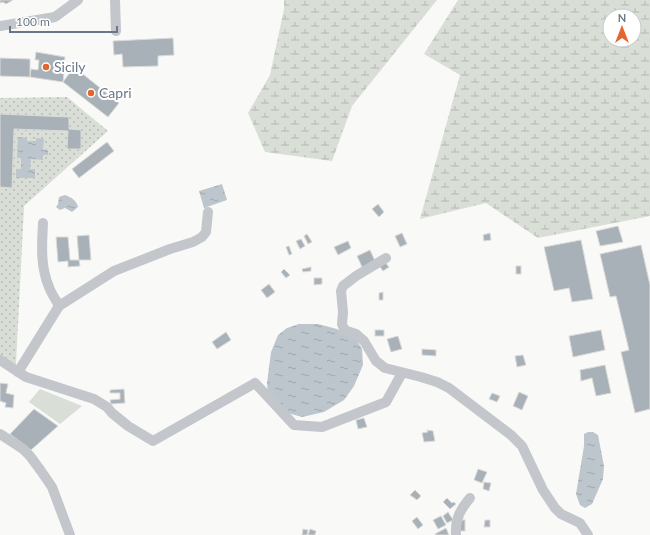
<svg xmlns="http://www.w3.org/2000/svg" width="650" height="535" viewBox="0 0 650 535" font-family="Lato,sans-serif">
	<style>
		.green { fill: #d9ded6 }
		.wetland { fill: url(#wetland-marsh); fill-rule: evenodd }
		.park { fill: url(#park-dots) }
		.water { fill: url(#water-ripples) }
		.building { fill: #a9b1b8; stroke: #dbdbd9 }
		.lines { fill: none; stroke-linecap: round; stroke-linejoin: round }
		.minor { stroke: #c3c6cb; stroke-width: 10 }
		.poi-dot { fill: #e2662e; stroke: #fff; stroke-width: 1.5 }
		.labels { text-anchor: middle; stroke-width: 4; stroke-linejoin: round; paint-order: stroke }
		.poi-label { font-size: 14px; fill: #697888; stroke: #fff; text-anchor: start }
	</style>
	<defs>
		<pattern id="wetland-marsh" width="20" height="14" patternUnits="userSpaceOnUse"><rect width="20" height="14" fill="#d9ded6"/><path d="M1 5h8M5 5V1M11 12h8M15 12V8" fill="none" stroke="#b4b9b3"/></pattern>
		<pattern id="park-dots" width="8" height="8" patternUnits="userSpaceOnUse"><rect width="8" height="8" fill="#d9ded6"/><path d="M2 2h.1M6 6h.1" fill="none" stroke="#b4b9b3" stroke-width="1.8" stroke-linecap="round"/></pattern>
		<pattern id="water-ripples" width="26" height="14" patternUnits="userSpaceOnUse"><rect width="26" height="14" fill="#bdc6cc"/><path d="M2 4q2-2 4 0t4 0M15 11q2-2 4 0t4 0" fill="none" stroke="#9ea6ab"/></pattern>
	</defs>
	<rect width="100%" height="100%" fill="#f9f9f7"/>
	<path class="green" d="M40,389L82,406L60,424L29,402Z"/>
	<g class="wetland">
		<path d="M284,0H437L352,106L332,161L265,152L248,113L270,75L284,9Z"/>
		<path d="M458,0H650V216L538,238L486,203L420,219L460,75L424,54ZM610,16H634V40H610Z"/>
	</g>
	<path class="park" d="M67,97L108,131L24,206L16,364L0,360V98Z"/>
	<g class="water">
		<path d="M18,137L27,138V141H36V138L44,139L43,150H48V155H43V160L31,159L30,169H35V178H16V169H21V158H17Z"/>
		<path d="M222,184L227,200L204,208L199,191Z"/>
		<path d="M65,195C71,197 77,201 78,207L72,212L65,208L60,210L56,207L58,204L59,197Z"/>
		<path d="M299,324H318L337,329L356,339L362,349L363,365L354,386L344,400L324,412L302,417L284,412L268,394L267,383L271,352L278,335L287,328Z"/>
		<path d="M588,432H593L598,435L604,466L603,479L592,504L585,508L580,505L576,494L584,446V434Z"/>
	</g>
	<g class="building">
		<path d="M0,0H13L6,4L3,2L0,3Z"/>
		<path d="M173,38L174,55L158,56V66L123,67L122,54L114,55L113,41Z"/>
		<path d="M36,52L65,57L64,66L55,64L54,72L64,73L63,82L30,77L31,69L38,70L39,60H35Z"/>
		<path d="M0,58L30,59V77L0,76Z"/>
		<path d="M74,67L119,103L108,117L63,82Z"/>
		<path d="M0,114L69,117V129L81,130V149H67L68,131L14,129L12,188L0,187Z"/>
		<path d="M107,142L114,151L79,178L72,169Z"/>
		<path d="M378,204L384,212L379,217L372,209Z"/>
		<path d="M618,226L623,242L600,246L596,231Z"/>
		<path d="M402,233L407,244L400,247L395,236Z"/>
		<path d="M490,233L491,240L484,241L483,235Z"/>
		<path d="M307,234L312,242L308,244L304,236Z"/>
		<path d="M89,235L91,260H79L80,266L68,267V261L58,262L56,237H68L70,260H79L77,236Z"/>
		<path d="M301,239L305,246L300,249L296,241Z"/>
		<path d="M581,240L593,299L572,302L569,288L554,291L544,247Z"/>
		<path d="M348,241L351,248L338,255L334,247Z"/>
		<path d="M641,245L650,285V409L635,413L621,352L629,350L616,296L610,297L600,254Z"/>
		<path d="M289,246L292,254L289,255L286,247Z"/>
		<path d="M370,250L376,263L363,269L357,256Z"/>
		<path d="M384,261L389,267L383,271L378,264Z"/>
		<rect x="516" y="266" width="5" height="8"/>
		<path d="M311,267V271L303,272L302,269Z"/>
		<path d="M284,269L290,275L286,278L281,272Z"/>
		<path d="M314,278H322V284L314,285Z"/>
		<path d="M269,284L275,292L267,298L261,290Z"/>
		<path d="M383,292V300H379V293Z"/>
		<rect x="375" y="330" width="9" height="6"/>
		<path d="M601,330L605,350L573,357L569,336Z"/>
		<path d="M226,332L231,340L217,349L212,342Z"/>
		<path d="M398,336L402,349L391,352L387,339Z"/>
		<path d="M422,349L436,350V356L422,355Z"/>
		<path d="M523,355L526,365L517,367L515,356Z"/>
		<path d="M605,365L611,393L596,396L592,378L581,381L580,370Z"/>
		<path d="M0,383L8,384L6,393L14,395L13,408L5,407L6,403L0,401Z"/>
		<path d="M124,389L125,403L111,404L110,400L120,399V393H110V390Z"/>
		<path d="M519,392L528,396L522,410L513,406Z"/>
		<path d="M492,393L500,396L497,402L489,399Z"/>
		<path d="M34,409L58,426L31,450L10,434Z"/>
		<path d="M364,418L367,427L358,429L356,420Z"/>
		<path d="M427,430L433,431L435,441L424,442L422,433L428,432Z"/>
		<path d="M478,469L487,472L482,483L474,480Z"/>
		<path d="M484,482L491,483L489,491L483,489Z"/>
		<path d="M415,490L421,496L417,500L410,495Z"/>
		<path d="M447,498L452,503L454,502L456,504L450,509L443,502Z"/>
		<path d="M448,512L453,520L447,523L443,516Z"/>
		<path d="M441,516L446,525L438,529L433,520Z"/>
		<path d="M417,517L423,525L418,529L412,521Z"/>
		<rect x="457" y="520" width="8" height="11"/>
		<path d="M485,520H490V527H484Z"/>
		<path d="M446,528L449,535H435V534Z"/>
		<path d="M303,529L308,530L307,535H302Z"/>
		<path d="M310,529L316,531L315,535H308Z"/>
	</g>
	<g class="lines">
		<g class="minor">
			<path d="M115,0L116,31"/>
			<path d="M0,26L55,17L78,0"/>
			<path d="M43,223C42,244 40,266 49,287C51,293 56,300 59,306"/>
			<path d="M386,258L356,276L343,286L341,291L343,312L342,324L344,329L347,331L356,334L364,341L376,361L385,368L421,377L437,382L449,388L511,435L522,446L543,490L555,508L561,514L580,523L588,535"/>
			<path d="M0,360L26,377L94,399L107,407L112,413L128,426L153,441L255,383L294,425L322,427L386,402L402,373"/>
			<path d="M18,372L59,306L114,271L170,249L193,242L202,237L206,232L208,212"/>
			<path d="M0,434L23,449L30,456L41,471L52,487L70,535"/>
			<path d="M456,535C455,519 460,510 470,498"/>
		</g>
	</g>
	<g class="poi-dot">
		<circle cx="46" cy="67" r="4"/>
		<circle cx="91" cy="93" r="4"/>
	</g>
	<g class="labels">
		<g class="poi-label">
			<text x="54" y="72">Sicily</text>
			<text x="99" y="98">Capri</text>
		</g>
	</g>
	<g transform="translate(622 28)"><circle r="19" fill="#ffffff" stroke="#c3c9cf"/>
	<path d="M0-3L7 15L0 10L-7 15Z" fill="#e2662e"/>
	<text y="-6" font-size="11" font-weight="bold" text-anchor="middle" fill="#697888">N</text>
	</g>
	<path d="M10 26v6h107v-6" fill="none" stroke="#697888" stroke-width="2"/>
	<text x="16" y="26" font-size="12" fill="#697888" stroke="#ffffff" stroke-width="3" paint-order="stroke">100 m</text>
</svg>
